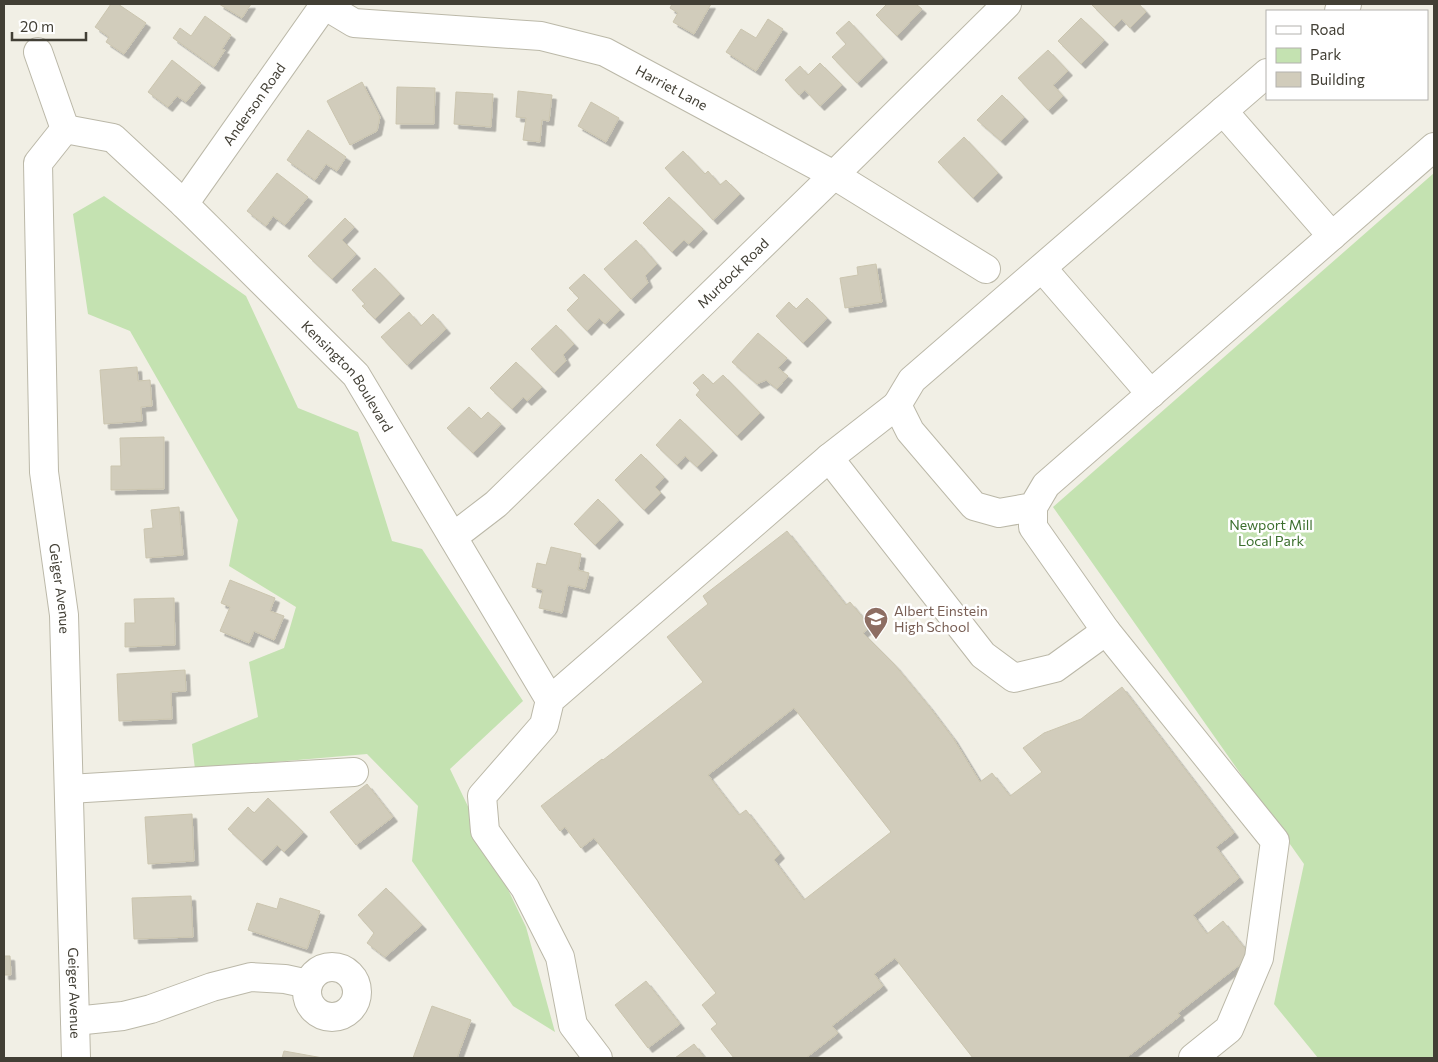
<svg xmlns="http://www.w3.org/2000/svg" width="1438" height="1062" viewBox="0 0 1438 1062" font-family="Commissioner,sans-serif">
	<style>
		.green { fill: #c4e2b1 }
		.building { fill: #d1ccbb; stroke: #cbc5af; fill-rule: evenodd; filter: url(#shadow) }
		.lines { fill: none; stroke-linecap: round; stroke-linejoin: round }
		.minor-casing { stroke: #bbb8a8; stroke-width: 30 }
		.minor { stroke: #fff; stroke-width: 28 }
		.labels { text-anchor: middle; stroke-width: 5; stroke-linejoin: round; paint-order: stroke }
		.street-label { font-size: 14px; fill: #423f35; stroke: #fff }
		.park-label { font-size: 14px; fill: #3c6f2e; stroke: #fff }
		.education-label { font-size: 14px; fill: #785e54; stroke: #fff; text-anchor: start }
	</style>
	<defs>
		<filter id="shadow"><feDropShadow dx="4.5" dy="4.5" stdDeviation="0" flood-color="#0004"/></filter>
	</defs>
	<rect width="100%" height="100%" fill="#f1efe5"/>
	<g class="green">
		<path d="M1434,173V1058H1318L1274,1004L1304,864L1053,507Z"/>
		<path d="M104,196L246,296L298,408L358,432L392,541L422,549L523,701L450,769L526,927L555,1032L513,1006L412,861L418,806L367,754L195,769L192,744L258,717L249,662L284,648L296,607L229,566L238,520L130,331L88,314L73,214Z"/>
	</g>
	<g class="building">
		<path d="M111,4H118L146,23L124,54L106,42L109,37L95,27Z"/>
		<path d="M219,4H251L242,18Z"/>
		<path d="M672,4H711L694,34L673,22L678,13L670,8Z"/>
		<path d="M887,4H916L922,9L897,36L876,15Z"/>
		<path d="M1094,4H1139L1146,12L1130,28L1122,19L1114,27L1092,5Z"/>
		<path d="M205,16L231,35L222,49L225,50L214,67L173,38L180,28L191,36Z"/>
		<path d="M1081,18L1104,40L1081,64L1058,41Z"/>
		<path d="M768,19L783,29L756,71L726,52L741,29L756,38Z"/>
		<path d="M849,21L883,58L857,83L832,57L846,44L836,33Z"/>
		<path d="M1048,50L1068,71L1053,85L1063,96L1048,110L1018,78Z"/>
		<path d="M172,60L201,83L186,102L177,96L168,107L148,92Z"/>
		<path d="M820,63L842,85L820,106L805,90L799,95L785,80L800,66L808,75Z"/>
		<path d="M362,82L380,117L377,131L350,145L327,101Z"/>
		<path d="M397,87L435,88L434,124H396Z"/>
		<path d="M518,91L552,95L549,121L542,120L540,142L523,140L526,118L516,117Z"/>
		<path d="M456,92L493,94L491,127L454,124Z"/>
		<path d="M1002,95L1024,117L1001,141L977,120Z"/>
		<path d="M591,102L619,118L606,142L578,126Z"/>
		<path d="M308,130L346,157L337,171L326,164L315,180L287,160Z"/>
		<path d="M964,137L998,173L973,198L938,162Z"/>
		<path d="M683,151L705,174L708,171L720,185L726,180L740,194L713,220L665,168Z"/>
		<path d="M277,173L308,197L285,225L273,216L266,226L247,211Z"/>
		<path d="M669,197L703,229L689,244L684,240L672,252L643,223Z"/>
		<path d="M345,218L354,227L342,240L356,254L332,279L308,256Z"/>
		<path d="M636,240L657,264L645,276L648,283L631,299L604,269Z"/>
		<path d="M876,264L882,302L845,308L840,278L858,275L857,267Z"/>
		<path d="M375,268L400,294L375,319L362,306L365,304L352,290Z"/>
		<path d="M584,274L620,310L605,324L599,318L587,331L567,310L579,298L569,288Z"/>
		<path d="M807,298L827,318L803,343L776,316L789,302L796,309Z"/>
		<path d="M409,312L421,326L433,314L446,329L407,365L381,337Z"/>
		<path d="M556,325L574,344L563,355L566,361L554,373L531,349Z"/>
		<path d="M758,333L787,358L778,368L788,376L777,389L766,380L757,384L732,362Z"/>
		<path d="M516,362L542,387L527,401L523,397L512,409L490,388Z"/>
		<path d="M137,367L138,381L150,380L152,406L141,407L142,421L104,424L100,370Z"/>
		<path d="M703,374L713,384L723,375L760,413L737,436L696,395L700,390L693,383Z"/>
		<path d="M469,407L481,419L488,412L501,424L473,453L447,428Z"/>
		<path d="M680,419L713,451L697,467L685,456L677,465L656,445Z"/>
		<path d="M164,437V489L111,490V466H121L120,438Z"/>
		<path d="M641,454L664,477L655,487L661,493L644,510L615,480Z"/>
		<path d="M598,499L619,520L595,545L574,524Z"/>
		<path d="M179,507L183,555L146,558L144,529L153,528L151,510Z"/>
		<path d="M787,531L846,605L850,602L860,614L870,627L863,633L894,664L928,705L953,738L980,782L992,773L1010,796L1042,772L1023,748L1044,733L1081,719L1122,687L1234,833L1216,847L1239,878L1193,915L1207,934L1223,921L1251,956L1178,1013L1180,1016L1126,1058H973L895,958L874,974L883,986L832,1026L838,1033L806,1058H734L711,1029L717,1024L702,1005L716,993L594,838L581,848L565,827L560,831L541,806L602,759L603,760L703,682L667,637L708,604L703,596ZM794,708L891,832L804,900L774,860L780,854L746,810L739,815L708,775Z"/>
		<path d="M551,547L581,554L578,570L589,573L585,589L568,585L562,613L539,608L543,590L532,587L537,563L546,565Z"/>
		<path d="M230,580L275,598L270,611L284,616L274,640L254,631L249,643L220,631L230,607L221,603Z"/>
		<path d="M174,598L175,645L125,647V623H135L134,599Z"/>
		<path d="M185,670L186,691L171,692L172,719L119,721L117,674Z"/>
		<path d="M367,784L393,817L356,845L330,812Z"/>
		<path d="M268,798L303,832L284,852L277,845L262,861L228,829L248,807L254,813Z"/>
		<path d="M192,814L194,861L148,864L145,817Z"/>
		<path d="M386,888L422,925L385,957L367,943L374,933L358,915Z"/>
		<path d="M191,896L193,937L134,939L132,898Z"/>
		<path d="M280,898L320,911L307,949L248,930L257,903L277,909Z"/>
		<path d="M4,956H10L11,975H4Z"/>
		<path d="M646,981L680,1024L648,1048L615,1005Z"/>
		<path d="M432,1006L471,1020L457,1058H413Z"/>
		<path d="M694,1044L705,1058H675Z"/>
		<path d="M284,1051L323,1058H282Z"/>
	</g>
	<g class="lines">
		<defs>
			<g id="minor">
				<path id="s1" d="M324,5L354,23L541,36L605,52L834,175L986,269"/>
				<path d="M1339,11L1347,4"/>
				<path d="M38,52L65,129"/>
				<path d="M1267,73L912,380L897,405L910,431L974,506L999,513L1033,507L1046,485L1434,147"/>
				<path d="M1223,111L1332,236"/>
				<path id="s2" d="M65,129L38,163L44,472L64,615L76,1058"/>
				<path id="s3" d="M65,129L113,138L184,204L356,375L550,700"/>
				<path id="s4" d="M184,204L325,4"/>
				<path d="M1042,268L1151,394"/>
				<path d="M829,458L897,405"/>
				<path d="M1033,507V527L1106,631L1275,841L1259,958L1229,1029L1193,1058"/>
				<path id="s5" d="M453,537L496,504L834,175L1007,4"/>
				<path d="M69,789L354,772"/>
				<circle cx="332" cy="992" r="25"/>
				<path d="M75,1021L123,1016L151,1009L212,987L251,977L285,979L308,984"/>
				<path d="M598,1058L573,1025L560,957L525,888L485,831L482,796L544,725L550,700L829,458L983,655L1014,678L1055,668L1106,631"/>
			</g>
		</defs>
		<use href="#minor" class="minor-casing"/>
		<use href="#minor" class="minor"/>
	</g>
	<defs>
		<symbol id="school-pin" viewBox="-11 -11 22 30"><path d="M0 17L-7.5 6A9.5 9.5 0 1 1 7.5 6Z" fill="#8d6e63" stroke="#fff"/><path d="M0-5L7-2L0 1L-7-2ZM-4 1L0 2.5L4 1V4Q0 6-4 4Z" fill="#fff"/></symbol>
	</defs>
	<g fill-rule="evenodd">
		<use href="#school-pin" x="862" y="605" width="28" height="38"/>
	</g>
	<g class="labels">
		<g class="street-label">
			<text dy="5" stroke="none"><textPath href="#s1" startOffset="364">Harriet Lane</textPath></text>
			<text dy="5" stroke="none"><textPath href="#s4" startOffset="122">Anderson Road</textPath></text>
			<text dy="5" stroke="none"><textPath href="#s5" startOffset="385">Murdock Road</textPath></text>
			<text dy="5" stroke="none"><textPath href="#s3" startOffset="384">Kensington Boulevard</textPath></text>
			<text dy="5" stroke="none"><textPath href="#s2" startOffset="470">Geiger Avenue</textPath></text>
			<text dy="5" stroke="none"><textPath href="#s2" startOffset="875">Geiger Avenue</textPath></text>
		</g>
		<g class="park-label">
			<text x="1271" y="530">Newport Mill<tspan x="1271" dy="16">Local Park</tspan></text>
		</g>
		<g class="education-label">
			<text x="894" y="616">Albert Einstein<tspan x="894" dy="16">High School</tspan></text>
		</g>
	</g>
	<rect width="1438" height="1062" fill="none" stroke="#423f35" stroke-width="10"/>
	<rect x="1266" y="10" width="162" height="90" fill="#ffffff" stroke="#b3b2ae"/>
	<rect x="1276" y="26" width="25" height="8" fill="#ffffff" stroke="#b3b2ae"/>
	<text x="1310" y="35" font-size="15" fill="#423f35">Road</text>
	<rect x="1276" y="48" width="25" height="15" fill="#c4e2b1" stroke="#b3b2ae"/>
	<text x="1310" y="60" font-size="15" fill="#423f35">Park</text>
	<rect x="1276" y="72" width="25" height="15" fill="#d1ccbb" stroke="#b3b2ae"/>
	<text x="1310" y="85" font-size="15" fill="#423f35">Building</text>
	<path d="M12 32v8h74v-8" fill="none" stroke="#423f35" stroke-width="2.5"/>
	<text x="20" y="32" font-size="15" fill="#423f35" stroke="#ffffff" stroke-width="4" paint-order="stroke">20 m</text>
</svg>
